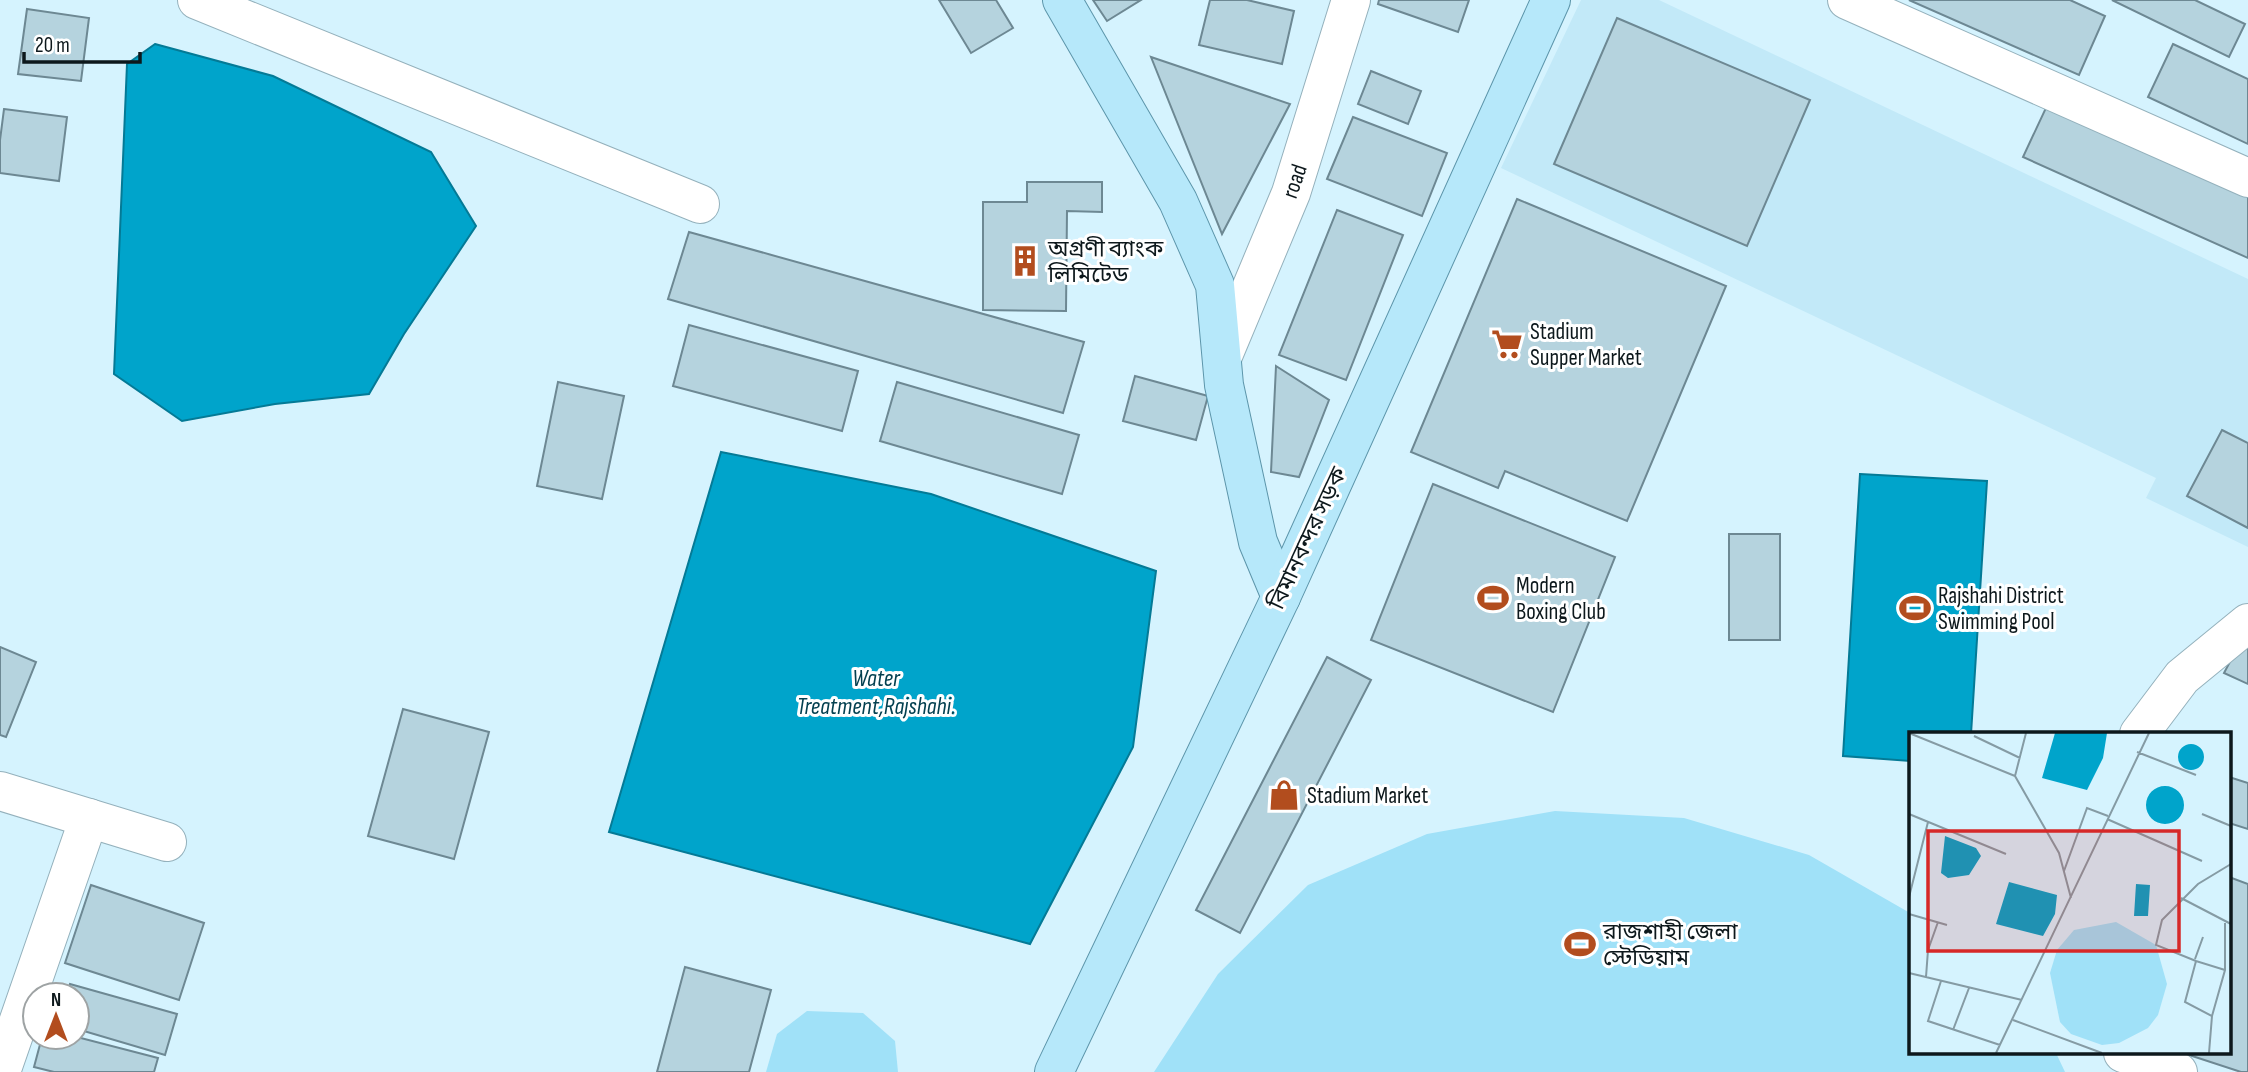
<svg xmlns="http://www.w3.org/2000/svg" width="2248" height="1072" viewBox="0 0 2248 1072" font-family="'Sofia Sans Condensed','Noto Sans Bengali',sans-serif">
	<style>
		.built { fill: #c2e9f8 }
		.green { fill: #a0e1f8 }
		.water { fill: #00a4cb; stroke: #047a96; stroke-width: 2 }
		.building { fill: #b5d3de; stroke: #6d8893; stroke-width: 2 }
		.lines { fill: none; stroke-linecap: round; stroke-linejoin: round }
		.minor-casing { stroke: #94b1bc; stroke-width: 40 }
		.major-casing { stroke: #5c95aa; stroke-width: 40 }
		.minor { stroke: #fff; stroke-width: 38 }
		.major { stroke: #b6e8fa; stroke-width: 38 }
		.labels { text-anchor: middle; stroke-width: 6; stroke-linejoin: round; paint-order: stroke }
		.street-label { font-size: 23px; fill: #0d181c; stroke: #fff }
		.poi-label { font-size: 23px; fill: #0d181c; stroke: #fff; text-anchor: start }
		.water-label { font-size: 24px; font-style: italic; fill: #044050; stroke: #fff }
		.inset-road { fill: none; stroke: #859ba4; stroke-width: 2 }
		.view { fill: #d62828; fill-opacity: 0.15; stroke: #d62828; stroke-width: 3.5 }
		.inset-edge { fill: none; stroke: #0d181c; stroke-width: 3.5 }
	</style>
	<rect width="100%" height="100%" fill="#d5f3fe"/>
	<path class="built" d="M1581,0H1659L2248,279V547L2146,498L2156,478L1501,168Z"/>
	<g class="green">
		<path d="M1555,811L1684,818L1809,855L1910,913V1053H2056L2065,1072H1154L1218,974L1308,885L1427,834Z"/>
		<path d="M807,1011L863,1013L895,1041L898,1072H766L777,1034Z"/>
	</g>
	<g class="water">
		<path d="M155,44L273,76L431,152L476,226L404,334L369,394L275,404L182,421L114,374L127,64Z"/>
		<path d="M721,452L931,494L1156,571L1133,747L1030,944L609,832Z"/>
		<path d="M1860,474L1987,481L1971,734H1910V761L1843,756Z"/>
	</g>
	<g class="building">
		<path d="M939,0H996L1013,28L971,53Z"/>
		<path d="M1093,0H1141L1107,21Z"/>
		<path d="M1210,0H1247L1294,11L1282,64L1199,45Z"/>
		<path d="M1379,0H1469L1458,32L1378,4Z"/>
		<path d="M1909,0H2070L2105,16L2079,75Z"/>
		<path d="M2112,0H2195L2245,24L2229,57Z"/>
		<path d="M27,9L89,18L81,81L18,74Z"/>
		<path d="M1617,18L1810,100L1747,246L1554,164Z"/>
		<path d="M2173,44L2248,79V144L2148,97Z"/>
		<path d="M1151,57L1290,104L1222,234Z"/>
		<path d="M1371,71L1421,91L1408,124L1358,104Z"/>
		<path d="M2052,95L2248,183V258L2023,157Z"/>
		<path d="M4,109L67,117L59,181L0,173V140Z"/>
		<path d="M1353,117L1447,153L1422,216L1327,179Z"/>
		<path d="M1027,182H1102V212L1067,211L1066,311L983,310V202H1027Z"/>
		<path d="M1517,199L1726,286L1627,521L1505,471L1498,488L1411,452Z"/>
		<path d="M1337,210L1403,235L1346,380L1279,355Z"/>
		<path d="M689,232L1084,342L1063,413L668,299Z"/>
		<path d="M689,325L858,371L842,431L673,386Z"/>
		<path d="M1276,366L1329,400L1299,477L1271,472Z"/>
		<path d="M1135,376L1208,396L1196,440L1123,421Z"/>
		<path d="M558,382L624,396L602,499L537,486Z"/>
		<path d="M897,382L1079,435L1062,494L880,441Z"/>
		<path d="M2222,430L2248,443V528L2187,496Z"/>
		<path d="M1433,484L1615,557L1553,712L1371,640Z"/>
		<rect x="1729" y="534" width="51" height="106"/>
		<path d="M2241,641L2248,645V684L2224,673Z"/>
		<path d="M0,647L36,662L6,737L0,735Z"/>
		<path d="M1327,657L1371,680L1240,933L1196,910Z"/>
		<path d="M403,709L489,732L454,859L368,836Z"/>
		<path d="M2229,777L2248,783V829L2229,823Z"/>
		<path d="M2229,877L2248,884V1072H2241L2183,1053H2229Z"/>
		<path d="M91,885L204,923L179,1000L65,963Z"/>
		<path d="M685,967L771,990L749,1072H657Z"/>
		<path d="M70,984L177,1014L165,1055L77,1029V995H67Z"/>
		<path d="M42,1037H77L158,1058L154,1072H54L34,1067Z"/>
	</g>
	<g class="lines">
		<defs>
			<g id="minor">
				<path d="M197,0L700,204"/>
				<path d="M1847,0L2248,178"/>
				<path d="M1222,358L1291,193L1351,0"/>
				<path d="M2139,734L2182,677L2248,623"/>
				<path d="M0,791L167,842"/>
				<path d="M2123,1053L2178,1072"/>
				<path d="M1,1072L89,818"/>
			</g>
			<g id="major">
				<path d="M1062,0L1178,201L1215,285L1224,385L1258,542L1281,597"/>
				<path d="M1054,1072L1281,597L1551,0"/>
			</g>
		</defs>
		<use href="#minor" class="minor-casing"/>
		<use href="#major" class="major-casing"/>
		<use href="#minor" class="minor"/>
		<use href="#major" class="major"/>
	</g>
	<defs>
		<symbol id="building-bare" viewBox="-9 -9 18 18"><path d="M-4-6H4V6H1V3H-1V6H-4ZM-2.5-4.3h1.7v1.8h-1.7ZM.8-4.3h1.7v1.8H.8ZM-2.5-1h1.7V.8h-1.7ZM.8-1h1.7V.8H.8Z" fill="#b24d1e" stroke="#fff" stroke-width="2.5" paint-order="stroke"/></symbol>
		<symbol id="supermarket-bare" viewBox="-9 -9 18 18"><path d="M-6-5.5h2.5l.6 2H6L4.5 2H-2.5L-4.4-4H-6ZM-1.5 3.2a1.3 1.3 0 1 0 .1 0ZM3 3.2a1.3 1.3 0 1 0 .1 0Z" fill="#b24d1e" stroke="#fff" stroke-width="2.5" paint-order="stroke"/></symbol>
		<symbol id="stadium-bare" viewBox="-9 -9 18 18"><path d="M0-5a6.5 5 0 1 0 0 10a6.5 5 0 1 0 0-10ZM-3.5-1.8h7v3.6h-7Z" fill="#b24d1e" stroke="#fff" stroke-width="2.5" paint-order="stroke"/></symbol>
		<symbol id="shop-bare" viewBox="-9 -9 18 18"><path d="M-5-2.5h2.3a2.7 3.5 0 0 1 5.4 0H5L5.5 6h-11ZM-1.5-2.5h3a1.5 2.3 0 0 0-3 0Z" fill="#b24d1e" stroke="#fff" stroke-width="2.5" paint-order="stroke"/></symbol>
	</defs>
	<g fill-rule="evenodd">
		<use href="#building-bare" x="1003" y="239" width="44" height="44"/>
		<use href="#supermarket-bare" x="1485" y="322" width="44" height="44"/>
		<use href="#stadium-bare" x="1471" y="576" width="44" height="44"/>
		<use href="#stadium-bare" x="1893" y="586" width="44" height="44"/>
		<use href="#shop-bare" x="1262" y="773" width="44" height="44"/>
		<use href="#stadium-bare" x="1558" y="922" width="44" height="44"/>
	</g>
	<g class="labels">
		<g class="street-label">
			<text transform="translate(1294 181) rotate(-71)" y="8">road</text>
			<text transform="translate(1307 538) rotate(-65)" y="8">বিমানবন্দর সড়ক</text>
		</g>
		<g class="poi-label">
			<text x="1048" y="256">অগ্রণী ব্যাংক<tspan x="1048" dy="26">লিমিটেড</tspan></text>
			<text x="1530" y="339">Stadium<tspan x="1530" dy="26">Supper Market</tspan></text>
			<text x="1516" y="593">Modern<tspan x="1516" dy="26">Boxing Club</tspan></text>
			<text x="1938" y="603">Rajshahi District<tspan x="1938" dy="26">Swimming Pool</tspan></text>
			<text x="1307" y="803">Stadium Market</text>
			<text x="1603" y="939">রাজশাহী জেলা<tspan x="1603" dy="26">স্টেডিয়াম</tspan></text>
		</g>
		<g class="water-label">
			<text x="876" y="686">Water<tspan x="876" dy="28">Treatment,Rajshahi.</tspan></text>
		</g>
	</g>
	<g transform="translate(1909 732)">
		<rect width="322" height="322" fill="#d5f3fe"/>
		<path d="M207,190L247,213L258,252L249,283L239,296L210,311L193,313L162,302L151,290L141,241L148,218L165,198Z" fill="#a0e1f8"/>
		<path d="M146,1H198L194,26L178,58L133,46ZM269 25a13 13 0 1 1 26 0a13 13 0 1 1-26 0ZM237 73a19 19 0 1 1 38 0a19 19 0 1 1-38 0ZM36,104L67,116L72,124L60,143L39,146L32,141ZM100,150L148,163L146,182L134,204L87,192ZM227,152L241,153L239,184H225Z" fill="#00a4cb"/>
		<path class="inset-road" d="M0,1L106,44M117,1L106,44L150,121L162,166M65,4L111,26M228,20L287,43M0,82L97,122M293,82L322,94M198,87L293,129M155,139L178,76L199,84M0,165L19,90M272,166L322,192M0,182L38,193M286,227L294,205M287,229L247,213L253,188L289,152L322,132M0,241L113,268M17,245L19,218L29,190M32,249L19,289L91,313M303,284L316,238V191M104,288L193,321M44,298L60,256M87,321L240,1M300,321L303,284L276,270L287,229L316,238"/>
		<path class="view" d="M19,99H270V219H19Z"/>
		<rect width="322" height="322" class="inset-edge"/>
	</g>
	<g transform="translate(56 1016)"><circle r="33" fill="#ffffff" stroke="#9ea3a4" stroke-width="2"/>
	<path d="M0-5L12 26L0 18L-12 26Z" fill="#b24d1e"/>
	<text y="-10" font-size="19" font-weight="bold" text-anchor="middle" fill="#0d181c">N</text>
	</g>
	<path d="M24 52v10h116v-10" fill="none" stroke="#0d181c" stroke-width="3.5"/>
	<text x="35" y="52" font-size="21" fill="#0d181c" stroke="#ffffff" stroke-width="5" paint-order="stroke">20 m</text>
</svg>
